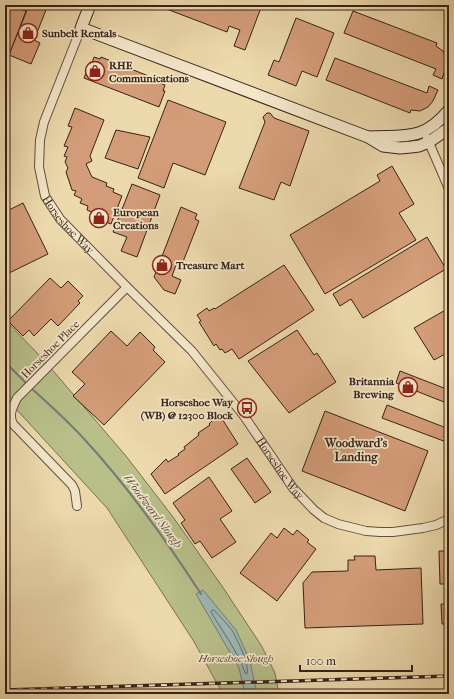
<svg xmlns="http://www.w3.org/2000/svg" width="454" height="699" viewBox="0 0 454 699" font-family="'IM FELL French Canon',serif">
	<style>
		.green { fill: #b8bf89; stroke: #787051 }
		.water { fill: #9db7b4; stroke: #747b76 }
		.lines { fill: none; stroke-linecap: round; stroke-linejoin: round }
		.shore { stroke: #6a6c66; stroke-width: 1 }
		.stream { stroke: #747b76; stroke-width: 2 }
		.building { fill: #d49d79; stroke: #372219 }
		.street-casing { stroke: #64503e; stroke-width: 10 }
		.secondary-casing { stroke: #372219; stroke-width: 13 }
		.street { stroke: #f3e6c9; stroke-width: 8 }
		.secondary { stroke: #f3e6c9; stroke-width: 11 }
		.rail-casing { stroke: #372219; stroke-width: 3.5 }
		.rail { stroke: #f3e6c9; stroke-width: 2; stroke-dasharray: 6; stroke-linecap: butt }
		.labels { text-anchor: middle; stroke-width: 3.5; stroke-linejoin: round; paint-order: stroke }
		.poi-label { font-size: 11px; font-weight: bold; fill: #372219; stroke: #f3e6c9; text-anchor: start }
		.street-label { font-size: 11px; fill: #372219; stroke: #f3e6c9 }
		.park-label { font-size: 11px; font-style: italic; fill: #574935; stroke: #f3e6c9 }
		.neighbourhood-label { font-size: 12px; font-weight: bold; fill: #372219; stroke: #f3e6c9 }
		.water-label { font-size: 12px; font-style: italic; fill: #564f48; stroke: #f3e6c9 }
	</style>
	<rect width="100%" height="100%" fill="#ecd9ac"/>
	<filter id="stains"><feTurbulence type="fractalNoise" baseFrequency=".005" numOctaves="4"/><feColorMatrix values="0 0 0 0 .2 0 0 0 0 .09 0 0 0 0 .02 0 0 0 .5 -.17"/></filter>
	<radialGradient id="worn" r=".72"><stop offset=".6" stop-color="#630" stop-opacity="0"/><stop offset="1" stop-color="#630" stop-opacity=".3"/></radialGradient>
	<path class="green" d="M5,320L43,359L126,456L173,517L222,586L261,645L275,673L279,694H257L256,692L245,694H223L193,640L107,508L5,397Z"/>
	<path class="water" d="M203,590L236,630L250,661L257,694H245L239,668L196,594Z"/>
	<g class="lines">
		<path class="shore" d="M212,610H214C220,617 228,624 233,632C238,641 250,666 247,674L245,673C239,653 222,631 211,612Z"/>
		<g class="stream">
			<path d="M5,362L28,385"/>
			<path d="M31,388C50,405 69,422 86,441C129,488 166,540 201,594"/>
		</g>
	</g>
	<g class="building">
		<path d="M5,5H10L26,11L5,66Z"/>
		<path d="M29,5H48L34,40L40,43L31,64L9,55Z"/>
		<path d="M156,5H262L245,50L234,46L240,30L229,26L227,32Z"/>
		<path d="M434,5H449V11Z"/>
		<path d="M353,11L437,43L436,46L443,51L447,59L446,67L442,79L433,75L436,69L344,33Z"/>
		<path d="M296,18L334,33L317,77L302,71L296,86L268,75L274,60L279,62Z"/>
		<path d="M94,57L100,59L101,57L161,81L160,83L165,85L163,91H165L159,107L84,78L90,62L92,63Z"/>
		<path d="M335,58L427,93L429,86L438,90L433,101L428,107L420,111L411,110L410,113L326,80Z"/>
		<path d="M168,100L226,122L205,175L173,163L164,188L138,178Z"/>
		<path d="M75,108L104,120L90,156L92,161L86,164L92,177L107,183L106,186L114,189L113,192L122,196L111,224L93,217L94,213L87,210L88,206L80,203L82,199L74,195L76,191L72,190L66,172L68,168L65,162L67,157L64,156L68,147L64,146L72,127L68,126Z"/>
		<path d="M267,113H270L274,118L309,131L290,186L281,182L274,200L239,188L265,122L263,117Z"/>
		<path d="M116,130L150,137L138,169L105,158Z"/>
		<path d="M392,166L414,204L399,213L416,240L325,294L290,235L380,181L377,175Z"/>
		<path d="M132,184L160,195L137,257L121,251L127,237L113,232Z"/>
		<path d="M23,203L48,254L5,275V212Z"/>
		<path d="M181,207L197,214L195,219L199,221L181,267L176,265L172,276L181,280L175,294L164,290L154,277Z"/>
		<path d="M427,237L446,269L363,318L351,299L340,306L333,294Z"/>
		<path d="M284,265L314,310L239,359L232,349L225,353L222,349L220,350L216,344L214,346L199,322L201,321L197,315L207,308L209,311L214,308L215,309Z"/>
		<path d="M50,278L61,288L68,281L83,296L78,301L80,303L58,326L51,319L34,336L29,330L23,336L8,321Z"/>
		<path d="M449,308V352L434,360L414,328Z"/>
		<path d="M297,330L314,355L317,353L336,382L289,413L248,361Z"/>
		<path d="M111,331L127,346L140,332L155,347L153,350L165,362L104,425L73,396L85,384L72,372Z"/>
		<path d="M400,371L449,390V404L396,383Z"/>
		<path d="M387,405L449,429V443L382,418Z"/>
		<path d="M325,411L428,451L405,511L302,471Z"/>
		<path d="M219,414L238,444L165,494L151,474L166,459L168,462L179,455L178,454L185,449L184,447L199,435L198,433L210,425L209,424Z"/>
		<path d="M247,458L271,492L255,503L231,469Z"/>
		<path d="M209,477L232,511L220,519L236,542L212,558L200,541L195,544L181,523L185,520L173,503Z"/>
		<path d="M284,528L293,535L297,530L309,540L307,542L316,549L277,601L240,573L271,533L277,538Z"/>
		<path d="M439,551H449V584H440Z"/>
		<path d="M354,556H375L376,570L421,568L423,624L305,628L303,583L312,572L348,571V560H355Z"/>
		<path d="M441,604H449V624H442Z"/>
	</g>
	<g class="lines">
		<defs>
			<g id="street">
				<path id="s1" d="M81,28L44,122L40,140L39,167L45,196L60,219L127,287L192,351L244,416L293,488L314,510L324,518L338,524L366,531L380,532H393L423,528L436,525L449,519"/>
				<path d="M427,138L449,189"/>
				<path d="M77,506L75,491L72,485L13,424C8,414 13,407 17,398L127,287"/>
			</g>
			<g id="secondary">
				<path d="M90,5L81,28L368,137L383,146L400,148L411,147L419,146L429,142L449,128"/>
				<path d="M368,137C403,135 423,142 449,110"/>
			</g>
		</defs>
		<use href="#street" class="street-casing"/>
		<use href="#secondary" class="secondary-casing"/>
		<use href="#street" class="street"/>
		<use href="#secondary" class="secondary"/>
		<defs>
			<path id="rail" d="M5,690L449,676"/>
		</defs>
		<use href="#rail" class="rail-casing"/>
		<use href="#rail" class="rail"/>
	</g>
	<defs>
		<symbol id="shop-ring" viewBox="-11 -11 22 22"><circle r="9.5" fill="#f3e6c9" stroke="#8f2418" stroke-width="1.5"/><path d="M-5-2.5h2.3a2.7 3.5 0 0 1 5.4 0H5L5.5 6h-11ZM-1.5-2.5h3a1.5 2.3 0 0 0-3 0Z" fill="#8f2418"/></symbol>
		<symbol id="bus-ring" viewBox="-11 -11 22 22"><circle r="9.5" fill="#f3e6c9" stroke="#8f2418" stroke-width="1.5"/><path d="M-5-6H5V4H4V6H2V4H-2V6H-4V4H-5ZM-3.5-4V0h7V-4ZM-3.5 1.2v1.5H-2V1.2ZM2 1.2v1.5H3.5V1.2Z" fill="#8f2418"/></symbol>
	</defs>
	<g fill-rule="evenodd">
		<use href="#shop-ring" x="17" y="22" width="22" height="22"/>
		<use href="#shop-ring" x="84" y="60" width="22" height="22"/>
		<use href="#shop-ring" x="88" y="207" width="22" height="22"/>
		<use href="#shop-ring" x="151" y="254" width="22" height="22"/>
		<use href="#shop-ring" x="397" y="376" width="22" height="22"/>
		<use href="#bus-ring" x="236" y="397" width="22" height="22"/>
	</g>
	<g class="labels">
		<g class="poi-label">
			<text x="42" y="37">Sunbelt Rentals</text>
			<text x="109" y="69">RHE<tspan x="109" dy="13">Communications</tspan></text>
			<text x="113" y="216">European<tspan x="113" dy="13">Creations</tspan></text>
			<text x="176" y="269">Treasure Mart</text>
			<text x="394" y="385" text-anchor="end">Britannia<tspan x="394" dy="13">Brewing</tspan></text>
			<text x="233" y="406" text-anchor="end">Horseshoe Way<tspan x="233" dy="13">(WB) @ 12300 Block</tspan></text>
		</g>
		<g class="street-label">
			<text dy="4" stroke="none"><textPath href="#s1" startOffset="213">Horseshoe Way</textPath></text>
			<text transform="translate(50 349) rotate(-45)" y="4">Horseshoe Place</text>
			<text dy="4" stroke="none"><textPath href="#s1" startOffset="537">Horseshoe Way</textPath></text>
		</g>
		<g class="park-label">
			<text x="236" y="662">Horseshoe Slough</text>
		</g>
		<g class="neighbourhood-label">
			<text x="356" y="447">Woodward's<tspan x="356" dy="14">Landing</tspan></text>
		</g>
		<g class="water-label">
			<text transform="translate(153 511) rotate(53)" y="4">Woodward Slough</text>
		</g>
	</g>
	<rect width="454" height="699" fill="none" stroke="#ecd9ac" stroke-width="20"/>
	<rect x="6" y="6" width="442" height="687" fill="none" stroke="#372219" stroke-width="2"/>
	<rect x="10" y="10" width="434" height="679" fill="none" stroke="#372219"/>
	<path d="M300 665v6h112v-6" fill="none" stroke="#372219" stroke-width="2"/>
	<text x="306" y="665" font-size="12" fill="#372219" stroke="#f3e6c9" stroke-width="3" paint-order="stroke">100 m</text>
	<rect width="100%" height="100%" filter="url(#stains)"/>
	<rect width="100%" height="100%" fill="url(#worn)"/>
</svg>
